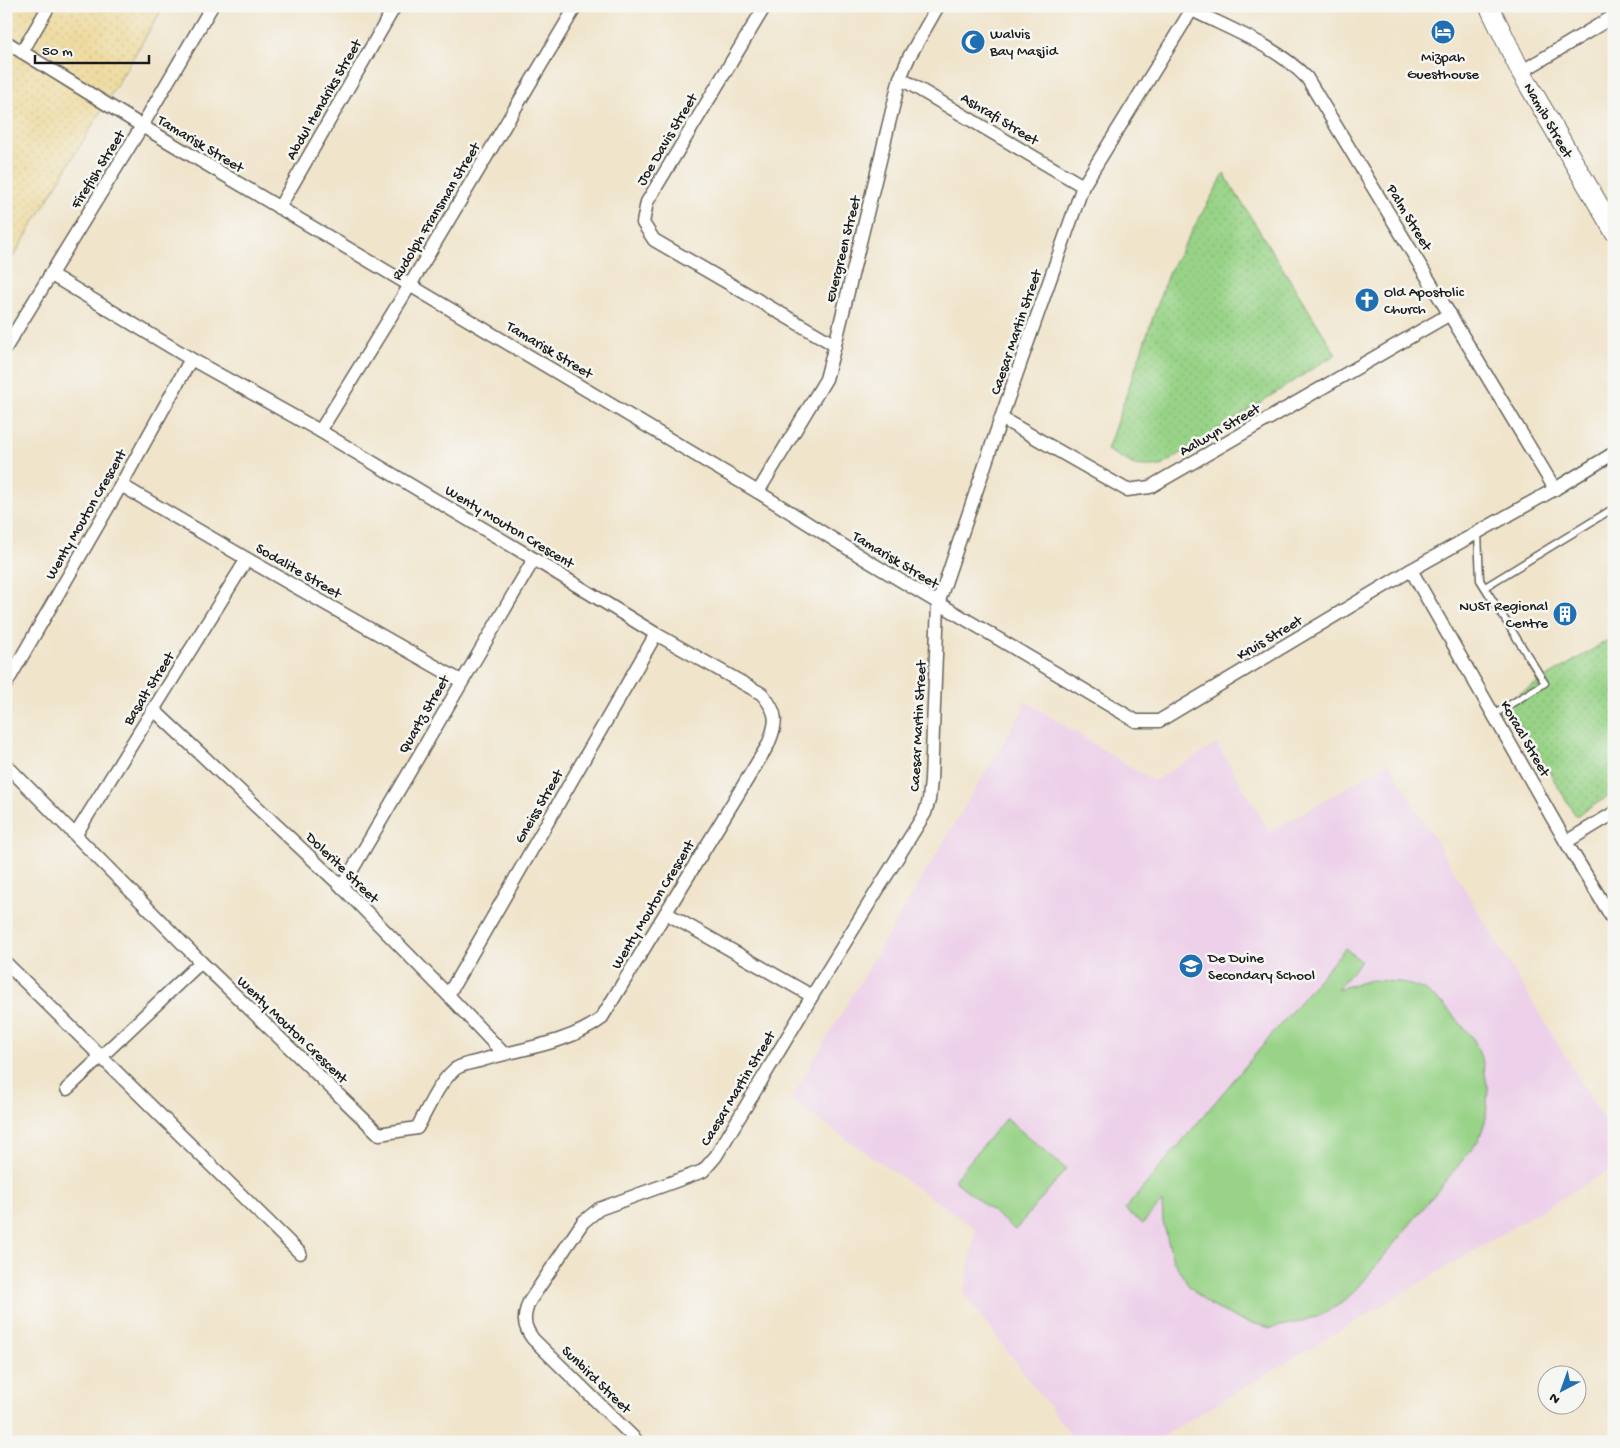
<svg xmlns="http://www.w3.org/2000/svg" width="1620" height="1448" viewBox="0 0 1620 1448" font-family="'Gochi Hand',sans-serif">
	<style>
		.built { fill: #edd0e9 }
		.sand { fill: url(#sand-dots); stroke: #857b5d }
		.park { fill: url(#park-dots); stroke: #5a7852 }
		.pitch { fill: #98d387; stroke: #5a7852 }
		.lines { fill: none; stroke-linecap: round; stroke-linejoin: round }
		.lane-casing { stroke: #666259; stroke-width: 9 }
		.street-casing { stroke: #666259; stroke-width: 15 }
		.secondary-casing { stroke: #666259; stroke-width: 21 }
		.lane { stroke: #fff; stroke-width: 6 }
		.street { stroke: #fff; stroke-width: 12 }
		.secondary { stroke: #fff; stroke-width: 19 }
		.labels { text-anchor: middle; stroke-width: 5; stroke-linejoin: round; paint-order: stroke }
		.poi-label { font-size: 15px; fill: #1c1c1c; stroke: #f6f6f2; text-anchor: start }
		.street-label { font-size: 15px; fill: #1c1c1c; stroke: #f6f6f2 }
	</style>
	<defs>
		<pattern id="sand-dots" width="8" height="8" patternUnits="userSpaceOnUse" patternTransform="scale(1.25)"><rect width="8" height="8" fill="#eeda9e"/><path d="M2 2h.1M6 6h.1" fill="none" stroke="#ccba88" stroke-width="1.8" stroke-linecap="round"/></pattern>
		<pattern id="park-dots" width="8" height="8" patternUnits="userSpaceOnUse" patternTransform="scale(1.25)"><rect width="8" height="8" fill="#98d387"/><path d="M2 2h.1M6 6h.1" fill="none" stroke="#82b574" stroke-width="1.8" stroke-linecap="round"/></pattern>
	</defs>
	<rect width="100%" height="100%" fill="#f6f6f2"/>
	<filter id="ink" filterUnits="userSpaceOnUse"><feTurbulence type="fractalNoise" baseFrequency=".02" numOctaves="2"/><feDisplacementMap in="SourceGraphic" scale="10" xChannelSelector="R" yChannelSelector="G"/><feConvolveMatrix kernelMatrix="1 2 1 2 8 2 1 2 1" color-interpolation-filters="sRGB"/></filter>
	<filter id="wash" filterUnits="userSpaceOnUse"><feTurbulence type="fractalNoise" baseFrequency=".0096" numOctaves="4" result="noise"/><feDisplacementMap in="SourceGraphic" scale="20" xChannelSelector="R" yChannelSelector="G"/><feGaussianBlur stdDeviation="1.12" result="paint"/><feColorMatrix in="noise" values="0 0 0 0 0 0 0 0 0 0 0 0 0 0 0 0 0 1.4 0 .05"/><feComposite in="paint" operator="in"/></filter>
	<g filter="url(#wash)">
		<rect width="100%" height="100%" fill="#f0e4cb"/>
		<path class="built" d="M1027,702L1153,781L1217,744L1270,832L1389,763L1614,1137V1167L1153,1442H1076L964,1294L976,1229L790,1100Z"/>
		<path class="sand" d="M6,6H164L6,269Z"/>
		<g class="park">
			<path d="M1224,174L1336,354L1161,466H1136L1107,450L1168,274Z"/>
			<path d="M1608,640L1614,650V793L1576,816L1506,702Z"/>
		</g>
		<g class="pitch">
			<path d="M1345,948L1361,961L1337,989L1371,980L1400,982L1423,989L1443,1004L1459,1022L1474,1040L1483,1063L1488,1089L1486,1118L1479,1140L1357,1289L1342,1303L1319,1316L1291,1324L1271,1328L1240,1320L1208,1304L1188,1285L1173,1260L1163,1222L1162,1202L1142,1224L1125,1209Z"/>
			<path d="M1006,1118L1066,1169L1015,1230L954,1180Z"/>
		</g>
	</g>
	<g filter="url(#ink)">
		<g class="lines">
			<defs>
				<g id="lane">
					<path d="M1478,533L1480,580L1545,683L1493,715"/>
					<path d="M1485,587L1614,508"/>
				</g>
				<g id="street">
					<path d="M765,6L647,202L643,223L654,240L835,345"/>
					<path d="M1192,10C1232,30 1276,46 1307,78L1555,489"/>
					<path d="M6,42L142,126L758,492L868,561L1136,721H1159L1411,570L1555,489L1614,453"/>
					<path d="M22,52L49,6"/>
					<path d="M1521,72L1614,16"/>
					<path d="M900,78L1083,186"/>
					<path d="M279,208L395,6"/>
					<path d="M6,347L142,126L212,6"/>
					<path d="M1001,418L1127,490L1150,487L1450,314"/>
					<path d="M320,431L410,285L576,6"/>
					<path d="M121,485L247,559L461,681"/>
					<path d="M758,492L826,379L835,345L900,78L909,57L938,6"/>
					<path d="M1411,570L1566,842L1614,921"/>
					<path d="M6,684L121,485L191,359"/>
					<path d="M154,710L342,887L448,995L503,1053"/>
					<path d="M6,765L201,962L379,1134L417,1128C428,1109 437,1085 454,1070C459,1065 471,1063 479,1061C520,1048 566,1045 601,1019L768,745C777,722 779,714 762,694L656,634L534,559L320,431L191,359L50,274"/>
					<path d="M76,834L247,559"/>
					<path d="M1566,842L1614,813"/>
					<path d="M342,887L534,559"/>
					<path d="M666,913L812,996"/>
					<path d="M6,963L300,1253"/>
					<path d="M448,995L656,634"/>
					<path d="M67,1089L201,962"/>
					<path d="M638,1442L533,1339C523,1326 523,1317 529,1302L583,1222L599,1209L703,1171L716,1156L812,996L925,813L929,800L931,780L938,604L1001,418L1083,186L1194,6"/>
				</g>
				<path id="secondary" d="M1489,6L1521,72L1614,231"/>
			</defs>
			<use href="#lane" class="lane-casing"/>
			<use href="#street" class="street-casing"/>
			<use href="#secondary" class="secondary-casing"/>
			<use href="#lane" class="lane"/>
			<use href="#street" class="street"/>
			<use href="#secondary" class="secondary"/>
		</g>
	</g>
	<defs>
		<symbol id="hotel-disc" viewBox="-11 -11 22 22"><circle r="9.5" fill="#1f6fb2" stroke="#f6f6f2"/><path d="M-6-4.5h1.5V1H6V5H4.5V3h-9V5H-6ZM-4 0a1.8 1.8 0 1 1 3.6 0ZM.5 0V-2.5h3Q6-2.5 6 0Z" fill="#fff"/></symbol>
		<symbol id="mosque-disc" viewBox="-11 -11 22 22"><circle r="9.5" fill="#1f6fb2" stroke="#f6f6f2"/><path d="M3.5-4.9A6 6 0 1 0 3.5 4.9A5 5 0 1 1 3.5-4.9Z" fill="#fff"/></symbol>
		<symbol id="church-disc" viewBox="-11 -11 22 22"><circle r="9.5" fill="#1f6fb2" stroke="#f6f6f2"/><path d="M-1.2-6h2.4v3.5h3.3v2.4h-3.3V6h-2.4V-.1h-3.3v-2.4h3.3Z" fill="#fff"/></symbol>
		<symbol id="building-disc" viewBox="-11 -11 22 22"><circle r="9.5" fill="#1f6fb2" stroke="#f6f6f2"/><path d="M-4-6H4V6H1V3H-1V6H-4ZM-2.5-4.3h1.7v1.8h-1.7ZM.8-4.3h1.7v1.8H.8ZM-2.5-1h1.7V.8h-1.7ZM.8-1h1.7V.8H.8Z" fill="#fff"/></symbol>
		<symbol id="school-disc" viewBox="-11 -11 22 22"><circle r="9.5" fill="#1f6fb2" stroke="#f6f6f2"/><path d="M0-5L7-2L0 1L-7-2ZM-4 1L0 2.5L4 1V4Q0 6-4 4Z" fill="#fff"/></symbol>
	</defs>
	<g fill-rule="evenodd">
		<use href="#hotel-disc" x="1429" y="18" width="28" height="28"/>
		<use href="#mosque-disc" x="959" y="28" width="28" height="28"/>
		<use href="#church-disc" x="1353" y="286" width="28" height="28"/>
		<use href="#building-disc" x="1551" y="600" width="28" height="28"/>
		<use href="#school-disc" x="1177" y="952" width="28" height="28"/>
	</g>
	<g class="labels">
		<g class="poi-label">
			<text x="990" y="38">Walvis<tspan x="990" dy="17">Bay Masjid</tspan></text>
			<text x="1443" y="61" text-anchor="middle">Mizpah<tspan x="1443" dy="17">Guesthouse</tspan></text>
			<text x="1384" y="296">Old Apostolic<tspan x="1384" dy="17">Church</tspan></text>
			<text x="1548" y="610" text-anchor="end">NUST Regional<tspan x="1548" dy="17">Centre</tspan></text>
			<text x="1208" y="962">De Duine<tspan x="1208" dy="17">Secondary School</tspan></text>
		</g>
		<g class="street-label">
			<text transform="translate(323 99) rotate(-60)" y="5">Abdul Hendriks Street</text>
			<text transform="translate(1000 118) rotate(31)" y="5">Ashrafi Street</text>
			<text transform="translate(1549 120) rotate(60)" y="5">Namib Street</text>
			<text transform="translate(666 139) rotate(-59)" y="5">Joe Davis Street</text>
			<text transform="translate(201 143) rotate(31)" y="5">Tamarisk Street</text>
			<text transform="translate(97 169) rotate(-58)" y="5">Firefish Street</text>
			<text transform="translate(435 211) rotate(-59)" y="5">Rudolph Fransman Street</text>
			<text transform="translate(1410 217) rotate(59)" y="5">Palm Street</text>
			<text transform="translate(842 249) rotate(-76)" y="5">Evergreen Street</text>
			<text transform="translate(1015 332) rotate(-71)" y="5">Caesar Martin Street</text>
			<text transform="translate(550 349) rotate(31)" y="5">Tamarisk Street</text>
			<text transform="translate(1219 429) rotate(-30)" y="5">Aalwyn Street</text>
			<text transform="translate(85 514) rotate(-60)" y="5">Wenty Mouton Crescent</text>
			<text transform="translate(510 526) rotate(31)" y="5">Wenty Mouton Crescent</text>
			<text transform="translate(896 559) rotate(31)" y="5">Tamarisk Street</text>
			<text transform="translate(299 570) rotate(30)" y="5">Sodalite Street</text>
			<text transform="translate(1269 637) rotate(-31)" y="5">Kruis Street</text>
			<text transform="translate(148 688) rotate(-58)" y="5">Basalt Street</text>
			<text transform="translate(423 714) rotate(-60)" y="5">Quartz Street</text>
			<text transform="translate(917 726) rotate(-87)" y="5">Caesar Martin Street</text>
			<text transform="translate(1526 738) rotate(60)" y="5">Koraal Street</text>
			<text transform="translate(538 806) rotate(-60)" y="5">Gneiss Street</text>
			<text transform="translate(343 867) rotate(44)" y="5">Dolerite Street</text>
			<text transform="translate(652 904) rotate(-59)" y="5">Wenty Mouton Crescent</text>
			<text transform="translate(293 1029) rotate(44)" y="5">Wenty Mouton Crescent</text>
			<text transform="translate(737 1088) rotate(-59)" y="5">Caesar Martin Street</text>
			<text transform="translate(597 1379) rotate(44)" y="5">Sunbird Street</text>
		</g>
	</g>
	<rect width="1620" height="1448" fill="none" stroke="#f6f6f2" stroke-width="25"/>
	<g transform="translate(1562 1390) rotate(221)"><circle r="24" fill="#f6f6f2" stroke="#9f9f9c"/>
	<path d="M0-4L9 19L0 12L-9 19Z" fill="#1f6fb2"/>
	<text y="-8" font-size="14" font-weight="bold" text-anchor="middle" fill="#1c1c1c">N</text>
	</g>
	<path d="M35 55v8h114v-8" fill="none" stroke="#1c1c1c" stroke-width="2.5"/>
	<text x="42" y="55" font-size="15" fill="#1c1c1c" stroke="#f6f6f2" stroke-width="4" paint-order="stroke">50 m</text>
</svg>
